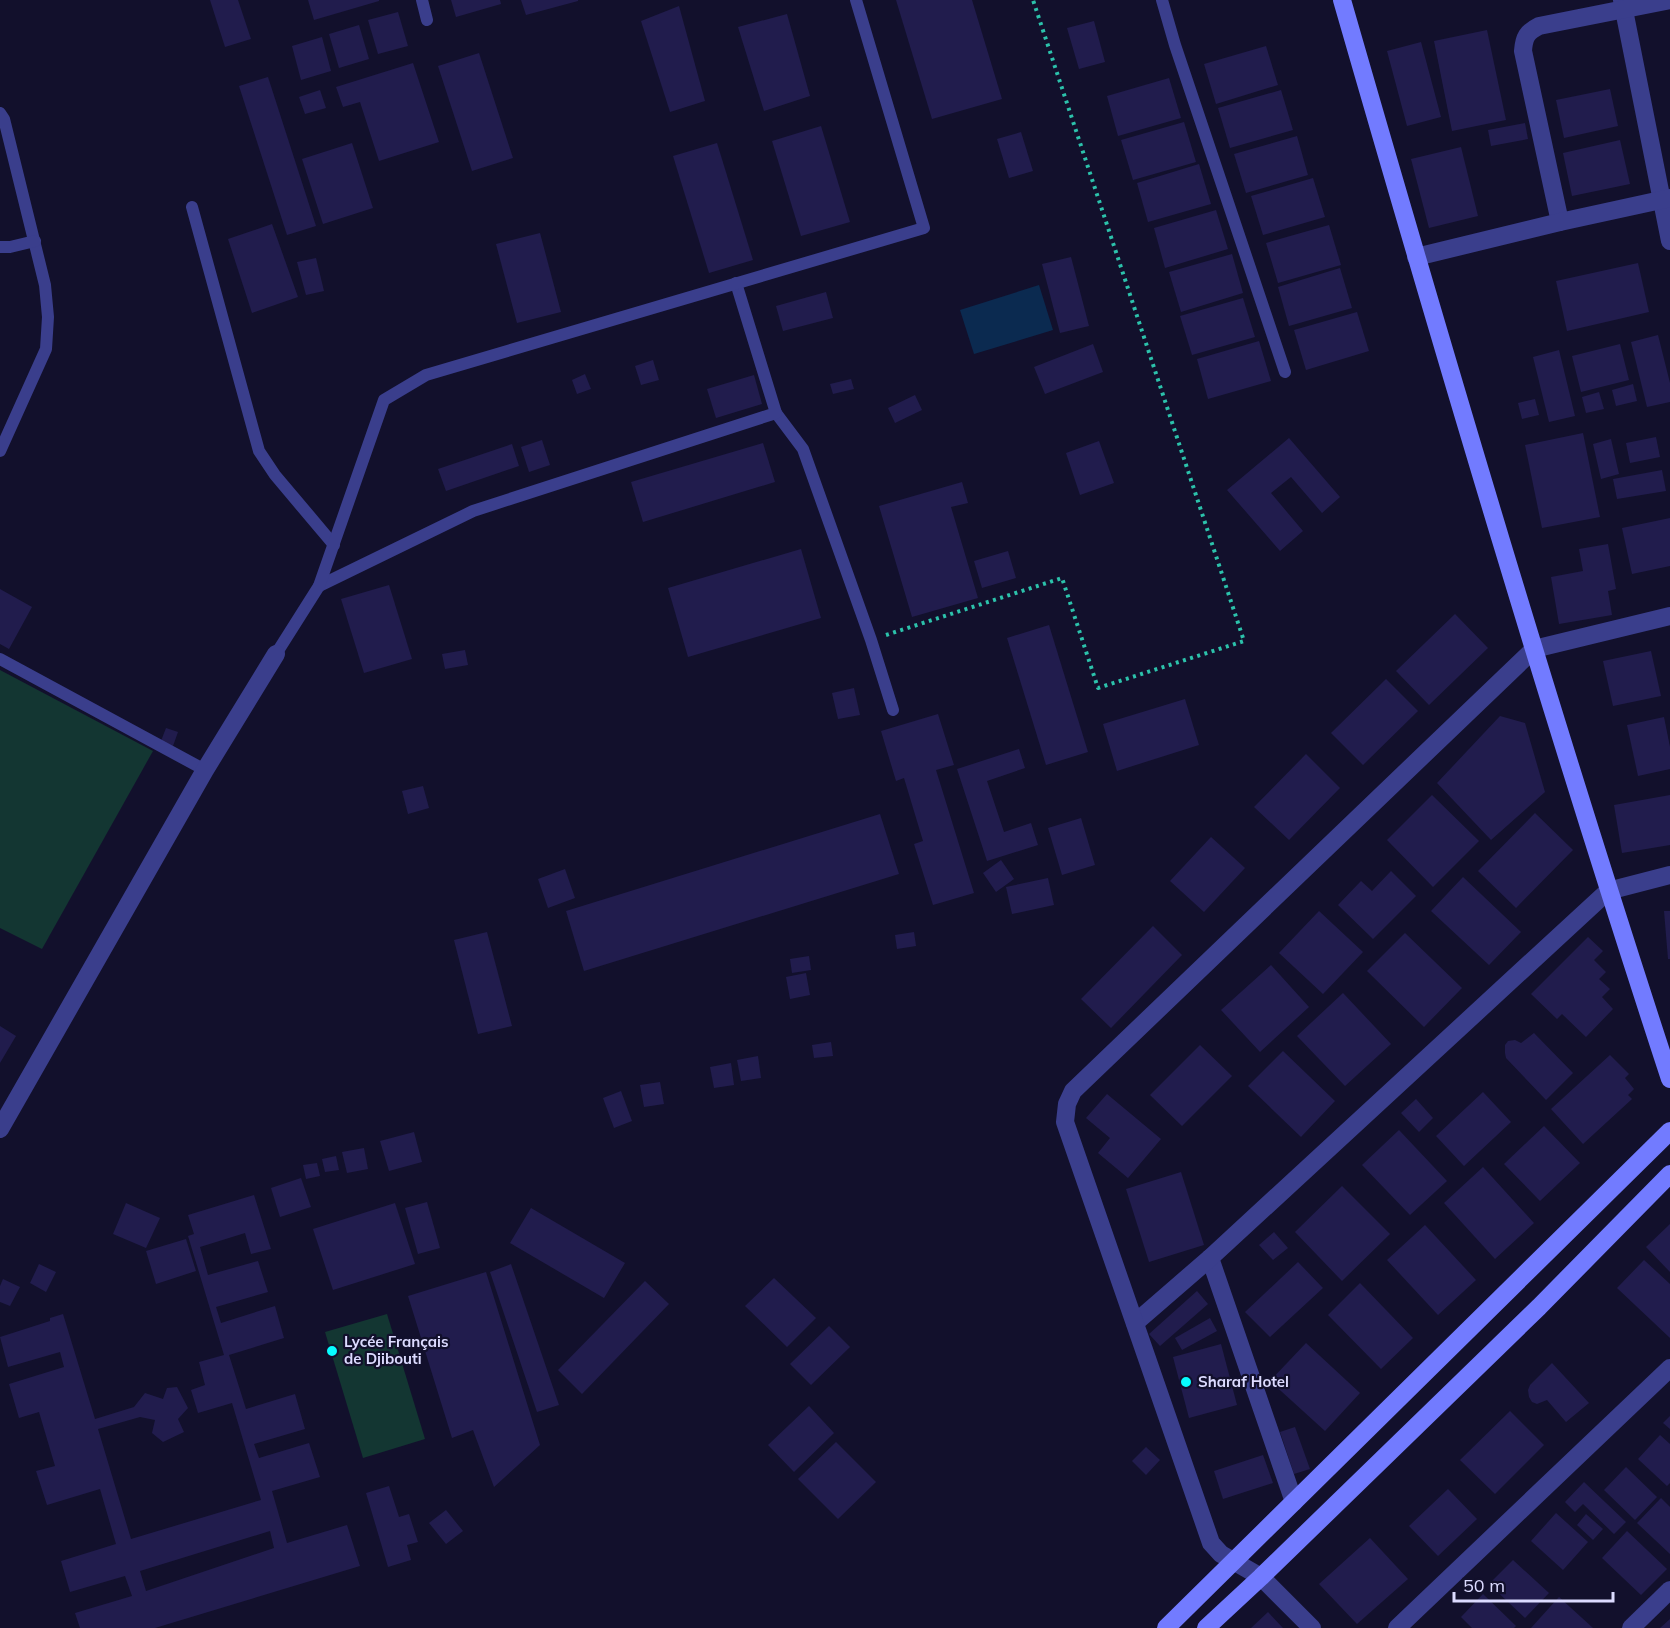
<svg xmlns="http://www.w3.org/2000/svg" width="1670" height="1628" viewBox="0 0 1670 1628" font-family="Mulish,sans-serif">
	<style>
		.green { fill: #133632 }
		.water { fill: #0b2a50 }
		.building { fill: #211c4d; fill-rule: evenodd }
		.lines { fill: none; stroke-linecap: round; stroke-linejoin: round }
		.path { stroke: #2cc2ab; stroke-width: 4; stroke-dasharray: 3 4.5; stroke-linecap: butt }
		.lane { stroke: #3a3e8c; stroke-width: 12 }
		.street { stroke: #3a3e8c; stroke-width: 18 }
		.secondary { stroke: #727bff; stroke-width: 18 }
		.poi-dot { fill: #07fcff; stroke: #12102c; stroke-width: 2 }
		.labels { text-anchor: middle; stroke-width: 4.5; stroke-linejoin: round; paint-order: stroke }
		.poi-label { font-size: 15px; font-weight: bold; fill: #dcdbff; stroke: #12102c; text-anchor: start }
	</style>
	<rect width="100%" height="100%" fill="#12102c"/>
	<g class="green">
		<path d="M0,670L153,751L42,949L0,928Z"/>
		<path d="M387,1314L425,1439L363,1458L325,1332Z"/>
	</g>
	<path class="water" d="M1039,285L1053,330L974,354L960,310Z"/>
	<g class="building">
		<path d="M210,0H238L251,39L225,47Z"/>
		<path d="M308,0H379V1L314,20Z"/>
		<path d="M451,0H500L501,4L456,17Z"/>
		<path d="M521,0H578V1L526,15Z"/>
		<path d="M896,0H972L1002,99L932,119Z"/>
		<path d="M679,6L705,101L670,112L641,21Z"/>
		<path d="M398,12L408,46L378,54L368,20Z"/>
		<path d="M787,14L810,96L764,111L738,27Z"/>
		<path d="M1094,21L1105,62L1079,69L1067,28Z"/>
		<path d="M359,25L369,59L339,68L329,34Z"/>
		<path d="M1487,30L1506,120L1452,131L1434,41Z"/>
		<path d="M322,37L331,71L301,80L292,46Z"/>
		<path d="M1421,42L1441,117L1407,126L1387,51Z"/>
		<path d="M1266,46L1278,85L1216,104L1204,64Z"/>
		<path d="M479,53L513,158L472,171L438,66Z"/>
		<path d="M413,63L439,142L379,161L360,102L343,107L336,87Z"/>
		<path d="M268,77L316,226L287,235L239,86Z"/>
		<path d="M1169,78L1181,118L1118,136L1107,96Z"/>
		<path d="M1610,89L1618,126L1564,138L1556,100Z"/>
		<path d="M320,90L326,108L305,114L299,97Z"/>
		<path d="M1281,90L1293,130L1230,148L1218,108Z"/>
		<path d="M1184,122L1196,162L1133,180L1121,140Z"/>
		<path d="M1525,123L1528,139L1491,146L1488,130Z"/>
		<path d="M821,126L850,222L801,236L772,141Z"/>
		<path d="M1021,132L1033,171L1009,178L997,139Z"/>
		<path d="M1297,136L1308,175L1246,193L1234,154Z"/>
		<path d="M1620,140L1630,184L1572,196L1563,153Z"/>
		<path d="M352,143L373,208L323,224L302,159Z"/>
		<path d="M717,143L753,260L709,273L673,156Z"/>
		<path d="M1461,147L1478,216L1429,228L1411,159Z"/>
		<path d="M1199,164L1211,204L1148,222L1137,183Z"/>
		<path d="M1313,178L1325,217L1263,235L1251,196Z"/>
		<path d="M1216,210L1228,249L1165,268L1154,228Z"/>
		<path d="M272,224L298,297L252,313L228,239Z"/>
		<path d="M1329,225L1341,265L1278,283L1266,243Z"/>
		<path d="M540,233L561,312L517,323L496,244Z"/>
		<path d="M1232,254L1243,293L1181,312L1169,272Z"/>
		<path d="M1071,257L1089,326L1060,333L1042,264Z"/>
		<path d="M316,258L324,291L306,295L297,262Z"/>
		<path d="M1638,263L1649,312L1567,331L1556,281Z"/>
		<path d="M1340,268L1352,308L1289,326L1278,287Z"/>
		<path d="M826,292L833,318L783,331L776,306Z"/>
		<path d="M1243,298L1255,337L1192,355L1180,316Z"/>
		<path d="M1357,312L1369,351L1306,370L1294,330Z"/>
		<path d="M1658,335L1670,383V402L1647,407L1631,342Z"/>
		<path d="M1259,341L1271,381L1208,399L1197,359Z"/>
		<path d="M1093,344L1103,372L1045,394L1034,367Z"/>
		<path d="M1620,344L1629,380L1581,392L1572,356Z"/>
		<path d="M1559,350L1575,416L1549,422L1533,357Z"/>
		<path d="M653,360L659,380L641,385L635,366Z"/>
		<path d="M585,374L591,389L577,394L572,380Z"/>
		<path d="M754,375L762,404L716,418L707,389Z"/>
		<path d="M851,379L854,389L833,394L830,384Z"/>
		<path d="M1633,384L1637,401L1616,406L1612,390Z"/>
		<path d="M1599,392L1604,409L1586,413L1582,397Z"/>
		<path d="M915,395L922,410L895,423L888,408Z"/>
		<path d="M1535,399L1539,415L1522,419L1518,403Z"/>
		<path d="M1583,433L1600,517L1542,528L1525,445Z"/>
		<path d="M1656,437L1660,457L1630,463L1626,443Z"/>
		<path d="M1289,438L1340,497L1322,513L1291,477L1271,493L1303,531L1280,551L1227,490Z"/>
		<path d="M1611,439L1619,474L1601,479L1593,444Z"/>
		<path d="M542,440L550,465L529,472L521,447Z"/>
		<path d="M1099,441L1114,483L1080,495L1066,453Z"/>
		<path d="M763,443L775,482L643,522L631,482Z"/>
		<path d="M512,444L519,466L446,491L438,469Z"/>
		<path d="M1662,470L1666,491L1617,499L1613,479Z"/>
		<path d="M962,482L968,503L951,507L978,598L912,617L879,506Z"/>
		<path d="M1670,518V566L1632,574L1622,528Z"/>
		<path d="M1608,544L1616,589L1608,591L1612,615L1559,624L1551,577L1583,571L1579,549Z"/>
		<path d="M801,549L821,618L688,657L668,588Z"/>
		<path d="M1008,551L1016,578L982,588L974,561Z"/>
		<path d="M389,585L412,659L364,673L341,599Z"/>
		<path d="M0,589L32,607L9,649L0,644Z"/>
		<path d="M1455,614L1488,648L1429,705L1396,671Z"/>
		<path d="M1049,625L1088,752L1046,765L1007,638Z"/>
		<path d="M465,650L468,665L445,669L442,654Z"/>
		<path d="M1651,651L1661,696L1613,706L1603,661Z"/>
		<path d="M1386,679L1418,711L1363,765L1331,733Z"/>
		<path d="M854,688L860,715L838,719L832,693Z"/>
		<path d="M1185,699L1199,745L1117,771L1103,724Z"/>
		<path d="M938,714L954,765L936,770L974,893L933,905L914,844L923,841L904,778L896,781L881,731Z"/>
		<path d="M1500,716L1525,723L1545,792L1491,840L1437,783Z"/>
		<path d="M1664,717L1670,747V769L1638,776L1627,725Z"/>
		<path d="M166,728L178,732L173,746L161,741Z"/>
		<path d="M1019,749L1025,768L987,781L1004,832L1031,823L1038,845L987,861L957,769Z"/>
		<path d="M1306,754L1340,788L1289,840L1254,807Z"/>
		<path d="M423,786L429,808L408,814L402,791Z"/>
		<path d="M1432,795L1479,841L1433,887L1387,840Z"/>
		<path d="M1670,795V845L1622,853L1614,805Z"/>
		<path d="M1535,813L1573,850L1516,908L1478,871Z"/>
		<path d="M880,814L899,874L584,971L566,911Z"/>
		<path d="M1081,818L1095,865L1062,875L1048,828Z"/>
		<path d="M1211,837L1245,868L1204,912L1170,881Z"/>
		<path d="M1001,860L1014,879L996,892L983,873Z"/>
		<path d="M565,869L575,898L548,908L538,879Z"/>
		<path d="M1391,871L1416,896L1373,939L1338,905L1361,881L1372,891Z"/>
		<path d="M1463,877L1521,932L1489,965L1431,911Z"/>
		<path d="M1048,878L1054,905L1012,914L1006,887Z"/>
		<path d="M1319,911L1363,952L1323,994L1279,953Z"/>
		<path d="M1664,911H1670V959H1668Z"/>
		<path d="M1153,926L1182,955L1111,1028L1081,999Z"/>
		<path d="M487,932L512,1026L478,1034L454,940Z"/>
		<path d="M914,932L916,946L897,949L895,935Z"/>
		<path d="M1405,933L1462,988L1424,1027L1367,971Z"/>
		<path d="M1588,937L1603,951L1594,960L1606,972L1599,979L1610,989L1602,997L1613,1009L1586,1037L1562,1014L1557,1019L1531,994Z"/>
		<path d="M809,956L811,970L792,973L790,959Z"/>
		<path d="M1271,965L1309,1007L1260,1052L1221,1010Z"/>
		<path d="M806,973L810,995L790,999L786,977Z"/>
		<path d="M1343,993L1391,1044L1345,1086L1297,1036Z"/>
		<path d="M0,1026L16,1036L0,1063Z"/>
		<path d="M1534,1033L1573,1073L1546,1100L1506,1058L1505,1053V1045L1508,1041L1515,1040L1521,1043Z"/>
		<path d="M831,1042L833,1056L814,1058L812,1045Z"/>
		<path d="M1200,1045L1232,1076L1182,1126L1150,1095Z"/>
		<path d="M1283,1051L1335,1101L1301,1137L1248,1086Z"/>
		<path d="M1610,1055L1629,1074L1625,1078L1634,1089L1628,1095L1632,1099L1583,1144L1551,1109Z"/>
		<path d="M758,1056L761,1078L741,1081L737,1060Z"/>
		<path d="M731,1063L734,1085L714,1088L710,1067Z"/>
		<path d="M660,1082L664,1104L644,1107L640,1085Z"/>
		<path d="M621,1091L632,1121L614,1128L603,1098Z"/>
		<path d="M1483,1092L1511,1122L1464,1166L1436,1136Z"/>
		<path d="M1107,1094L1161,1139L1128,1178L1098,1153L1110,1138L1086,1118Z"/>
		<path d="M1416,1099L1433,1118L1419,1132L1401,1113Z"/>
		<path d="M1544,1126L1580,1163L1540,1201L1504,1164Z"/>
		<path d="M1399,1130L1447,1181L1410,1215L1362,1165Z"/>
		<path d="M414,1132L422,1162L389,1171L380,1141Z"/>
		<path d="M364,1148L368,1169L347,1173L342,1152Z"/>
		<path d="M336,1156L339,1170L325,1172L322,1159Z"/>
		<path d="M317,1163L320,1176L306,1179L303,1165Z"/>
		<path d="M1483,1167L1534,1223L1495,1259L1444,1203Z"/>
		<path d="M1181,1172L1204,1245L1149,1262L1126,1189Z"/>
		<path d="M301,1178L311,1207L280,1217L271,1188Z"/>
		<path d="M1342,1186L1390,1234L1342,1281L1295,1232Z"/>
		<path d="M254,1195L271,1249L251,1254L245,1233L200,1247L208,1275L258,1261L268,1292L216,1307L221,1323L275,1306L284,1338L229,1355L246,1409L295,1394L305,1429L254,1444L259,1458L309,1443L320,1477L272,1491L287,1543L347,1525L360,1566L155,1628H80L75,1613L132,1596L125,1576L70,1592L61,1561L116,1544L100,1489L47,1505L36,1471L55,1466L39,1412L19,1418L9,1384L64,1367L60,1352L8,1367L0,1337L50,1321V1318L63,1314L95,1419L134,1407L145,1393L163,1399L167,1388L177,1387L188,1408L178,1419L184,1432L163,1442L152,1433L155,1420L140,1417L98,1429L131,1539L261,1500L232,1403L198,1413L191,1390L205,1385L199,1362L224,1355L188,1236L194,1234L188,1215ZM270,1531L274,1548L146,1591L140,1571Z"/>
		<path d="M427,1202L440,1248L418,1254L405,1208Z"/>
		<path d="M126,1203L160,1218L146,1248L113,1234Z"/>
		<path d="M395,1203L415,1264L333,1290L313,1229Z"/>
		<path d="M531,1208L625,1263L604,1298L510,1243Z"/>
		<path d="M1670,1224V1272L1646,1247Z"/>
		<path d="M1425,1225L1476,1280L1438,1315L1387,1260Z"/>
		<path d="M1274,1232L1288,1248L1273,1260L1259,1245Z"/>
		<path d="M186,1239L196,1271L156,1284L146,1251Z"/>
		<path d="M1644,1260L1670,1284V1338L1617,1288Z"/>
		<path d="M1298,1262L1323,1288L1270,1337L1245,1312Z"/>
		<path d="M39,1264L56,1272L46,1292L30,1283Z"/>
		<path d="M511,1264L559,1405L537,1412L490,1272Z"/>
		<path d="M486,1272L540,1445L494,1487L473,1430L452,1438L408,1296Z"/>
		<path d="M774,1278L816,1318L787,1347L745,1306Z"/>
		<path d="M3,1279L20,1287L10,1306L0,1302V1286Z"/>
		<path d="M645,1281L669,1304L582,1394L558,1370Z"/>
		<path d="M1360,1283L1413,1338L1381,1369L1328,1315Z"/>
		<path d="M1197,1291L1208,1304L1160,1346L1149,1334Z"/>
		<path d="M1210,1318L1217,1331L1182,1350L1175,1338Z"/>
		<path d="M829,1326L850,1347L811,1385L790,1364Z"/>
		<path d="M1306,1343L1360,1393L1325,1431L1270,1381Z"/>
		<path d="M1221,1344L1237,1405L1189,1418L1173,1357Z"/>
		<path d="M1552,1363L1589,1403L1566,1422L1547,1400L1537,1404L1532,1402L1529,1397L1528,1390L1530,1385Z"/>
		<path d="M809,1406L834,1433L794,1472L768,1445Z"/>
		<path d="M1510,1411L1544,1445L1495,1494L1460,1460Z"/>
		<path d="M1670,1416V1429L1663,1423Z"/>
		<path d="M1295,1427L1310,1469L1294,1474L1280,1432Z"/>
		<path d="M1660,1435L1670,1444V1483L1667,1486L1638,1459Z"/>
		<path d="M836,1442L876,1482L838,1519L798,1479Z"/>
		<path d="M1146,1447L1160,1460L1146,1475L1132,1461Z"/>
		<path d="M1263,1455L1273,1483L1223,1499L1214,1471Z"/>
		<path d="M1626,1467L1657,1497L1635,1520L1604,1490Z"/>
		<path d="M1584,1482L1626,1522L1614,1534L1583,1504L1575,1512L1565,1502Z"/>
		<path d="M389,1486L399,1517L409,1514L418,1542L407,1545L411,1560L388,1567L366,1493Z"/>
		<path d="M1448,1489L1477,1519L1438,1556L1409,1526Z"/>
		<path d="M1661,1498L1670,1507V1554L1637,1523Z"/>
		<path d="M446,1510L463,1531L446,1544L429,1523Z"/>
		<path d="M1556,1513L1588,1542L1563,1570L1531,1541Z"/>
		<path d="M1586,1514L1603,1529L1593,1540L1577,1525Z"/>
		<path d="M1627,1531L1667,1569L1641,1595L1602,1558Z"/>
		<path d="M1370,1538L1408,1579L1357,1624L1319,1584Z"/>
		<path d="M1513,1560L1549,1593L1525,1618L1489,1584Z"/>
		<path d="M1483,1594L1516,1626L1514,1628H1472L1461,1617Z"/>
		<path d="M1559,1597L1593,1628H1531Z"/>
		<path d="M1268,1612L1283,1628H1251Z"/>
		<path d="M1670,1619V1628H1660Z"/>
	</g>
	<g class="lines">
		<path class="path" d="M886,635L1062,578L1098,688L1244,641L1033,0"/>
		<g class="lane">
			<path d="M422,0L427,20"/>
			<path d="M1162,0L1175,45L1285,372"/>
			<path d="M0,113L4,119L45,285L48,317L46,349L0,451"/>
			<path d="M192,207L259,451L275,475L334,545"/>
			<path d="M0,247H10L35,241"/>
			<path d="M776,413L803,449L871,640L893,710"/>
			<path d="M319,586L473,511L776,413L736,283"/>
			<path d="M276,654L319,586L384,400L426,375L924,228L856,0"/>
			<path d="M0,659L205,770"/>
		</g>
		<g class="street">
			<path d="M1622,0L1670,241"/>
			<path d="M1560,222L1523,51C1524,37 1527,32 1539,26L1670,0"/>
			<path d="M1416,257L1560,222L1670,198"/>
			<path d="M0,1129L205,770L276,654"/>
			<path d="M1210,1258L1294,1502"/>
			<path d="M1135,1323L1210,1258L1608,891L1670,875"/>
			<path d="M1312,1628L1261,1577L1221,1554L1211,1543L1065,1122L1067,1104L1073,1091L1534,649L1670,616"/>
			<path d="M1397,1628L1670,1368"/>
			<path d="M1631,1628L1670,1590"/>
		</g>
		<g class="secondary">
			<path d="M1342,0C1446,361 1553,722 1670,1079"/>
			<path d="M1166,1628L1670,1131"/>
			<path d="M1206,1628L1261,1577L1539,1307L1670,1174"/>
		</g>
	</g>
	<g class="poi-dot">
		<circle cx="332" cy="1351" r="6"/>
		<circle cx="1186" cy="1382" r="6"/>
	</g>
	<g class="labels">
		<g class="poi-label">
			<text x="344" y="1347">Lycée Français<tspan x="344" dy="17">de Djibouti</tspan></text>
			<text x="1198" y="1387">Sharaf Hotel</text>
		</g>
	</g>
	<path d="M1454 1592v9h159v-9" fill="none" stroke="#dcdbff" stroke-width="3"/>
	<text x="1463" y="1592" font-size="18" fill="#dcdbff" stroke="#12102c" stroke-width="4.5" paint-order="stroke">50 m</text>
</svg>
